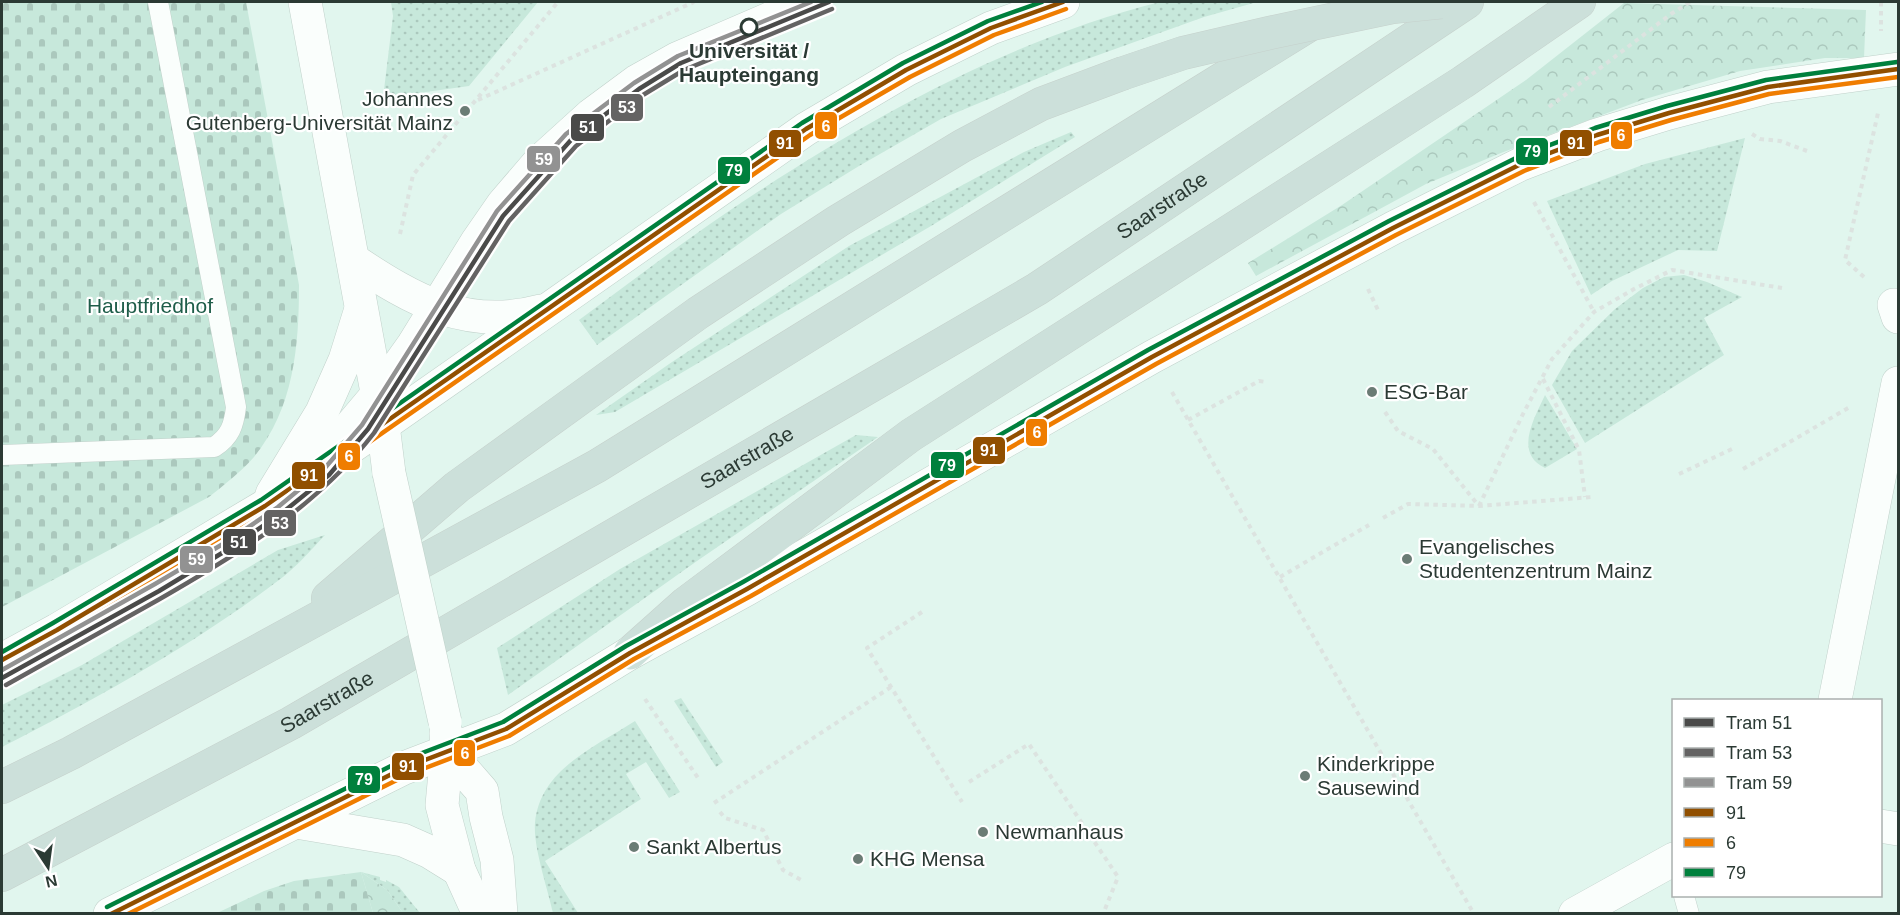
<svg xmlns="http://www.w3.org/2000/svg" width="1900" height="915" viewBox="0 0 1900 915" font-family="Helvetica,sans-serif">
	<style>
		.grass { fill: url(#grass-dots) }
		.forest { fill: url(#forest-crowns) }
		.cemetery { fill: url(#cemetery-stones) }
		.lines { fill: none; stroke-linecap: round; stroke-linejoin: round }
		.lane-casing { stroke: #c0d1ca; stroke-width: 21 }
		.street-casing { stroke: #c0d1ca; stroke-width: 34 }
		.secondary-casing { stroke: #c0d1ca; stroke-width: 34 }
		.highway-casing { stroke: #c6d1cc; stroke-width: 34 }
		.path { stroke: #dce3e0; stroke-width: 4; stroke-dasharray: 4.5 4.5; stroke-linecap: butt }
		.lane { stroke: #fafefc; stroke-width: 20 }
		.street { stroke: #fafefc; stroke-width: 33 }
		.secondary { stroke: #fafefc; stroke-width: 33 }
		.highway { stroke: #cce0da; stroke-width: 33 }
		.secondary-bridge-casing { stroke: #c0d1ca; stroke-width: 34; stroke-linecap: butt }
		.highway-bridge-casing { stroke: #c6d1cc; stroke-width: 34; stroke-linecap: butt }
		.secondary-bridge { stroke: #fafefc; stroke-width: 33 }
		.highway-bridge { stroke: #cce0da; stroke-width: 33 }
		.bus-1-casing { stroke: #fff; stroke-width: 9 }
		.bus-2-casing { stroke: #fff; stroke-width: 9 }
		.bus-3-casing { stroke: #fff; stroke-width: 9 }
		.bus-1 { stroke: #914f00; stroke-width: 4.5 }
		.bus-2 { stroke: #ef7d00; stroke-width: 4.5 }
		.bus-3 { stroke: #00803d; stroke-width: 4.5 }
		.tram-1-casing { stroke: #fff; stroke-width: 9 }
		.tram-2-casing { stroke: #fff; stroke-width: 9 }
		.tram-3-casing { stroke: #fff; stroke-width: 9 }
		.tram-1 { stroke: #4a4a49; stroke-width: 4.5 }
		.tram-2 { stroke: #646363; stroke-width: 4.5 }
		.tram-3 { stroke: #929292; stroke-width: 4.5 }
		.stop-dot { fill: #fff; stroke: #2b3a34; stroke-width: 3 }
		.poi-dot { fill: #6b7c75; stroke: #fff; stroke-width: 2 }
		.labels { text-anchor: middle; stroke-width: 4.5; stroke-linejoin: round; paint-order: stroke }
		.stop-label { font-size: 21px; font-weight: bold; fill: #2b3a34; stroke: #fff }
		.poi-label { font-size: 21px; fill: #2b3a34; stroke: #fff; text-anchor: start }
		.street-label { font-size: 21px; fill: #2b3a34; stroke: #fff }
		.park-label { font-size: 21px; fill: #1e5d49; stroke: #fff }
		.line-badge { stroke: #fff; stroke-width: 2 }
		.badge-label { font-size: 16px; text-anchor: middle; font-weight: bold; fill: #fff }
	</style>
	<defs>
		<pattern id="grass-dots" width="8" height="8" patternUnits="userSpaceOnUse" patternTransform="scale(1.5)"><rect width="8" height="8" fill="#c7e8db"/><path d="M2 2h.1M6 6h.1" fill="none" stroke="#abc8bd" stroke-width="1.8" stroke-linecap="round"/></pattern>
		<pattern id="forest-crowns" width="20" height="18" patternUnits="userSpaceOnUse" patternTransform="scale(1.5)"><rect width="20" height="18" fill="#c7e8db"/><path d="M2 6a3 3 0 1 1 6 0M12 15a3 3 0 1 1 6 0" fill="none" stroke="#abc8bd"/></pattern>
		<pattern id="cemetery-stones" width="16" height="16" patternUnits="userSpaceOnUse" patternTransform="scale(1.5)"><rect width="16" height="16" fill="#c7e8db"/><path d="M2 7V4a2 2 0 0 1 4 0v3zM10 15v-3a2 2 0 0 1 4 0v3z" fill="#abc8bd"/></pattern>
	</defs>
	<rect width="100%" height="100%" fill="#e1f6ee"/>
	<g class="grass">
		<path d="M391,2H538L469,86L383,98L393,16Z"/>
		<path d="M1160,2H1257L1204,17L1065,67L941,119L859,166L781,214L597,345L579,320C628,284 676,247 726,213C858,124 1005,41 1160,2Z"/>
		<path d="M1071,132L1075,137L931,226L615,412L596,415L672,362L849,246L1024,152Z"/>
		<path d="M1745,138L1717,251L1678,250L1612,281L1591,295L1547,201L1645,164Z"/>
		<path d="M1684,275L1707,282L1742,297L1704,318L1724,355L1585,443L1552,385L1572,351L1615,309L1643,288L1664,277Z"/>
		<path d="M1545,395L1577,449L1545,468C1513,453 1535,417 1545,395Z"/>
		<path d="M856,435L878,437L697,561L508,695L497,648L620,569Z"/>
		<path d="M325,535C312,549 298,565 283,577C197,643 98,698 2,747V705L82,665L278,550Z"/>
		<path d="M681,698L723,762L716,767L674,701Z"/>
		<path d="M635,721L680,792L669,798L646,762L626,774L641,799L545,861L578,913H553C548,889 533,847 535,823C540,769 595,747 635,721Z"/>
		<path d="M361,872L380,877V880L386,882V880L399,887L420,913H403L387,890Z"/>
	</g>
	<g class="forest">
		<path d="M1624,3L1866,10L1864,58H1825L1740,71L1642,100L1501,153L1426,184L1256,276L1248,263L1342,205L1526,80Z"/>
		<path d="M361,872L387,890L403,913H373Z"/>
	</g>
	<g class="cemetery">
		<path d="M2,2H246L299,285C299,346 294,408 254,457C241,472 225,484 209,497L2,607Z"/>
		<path d="M361,872L373,913H217L264,891L294,881Z"/>
	</g>
	<g class="lines">
		<defs>
			<g id="lane">
				<path d="M2,455L214,447C230,437 234,425 236,407L158,2"/>
				<path d="M312,462L376,386L408,341L471,239L498,200L534,158L587,110L633,76L674,53L792,2"/>
				<path d="M1684,896L1689,914"/>
			</g>
			<g id="street">
				<path d="M1894,305L1898,317"/>
				<path d="M1835,700L1898,383"/>
				<path d="M1880,826L1898,829"/>
				<path d="M1575,914L1674,859"/>
			</g>
			<g id="secondary">
				<path d="M305,2L383,425L389,473"/>
				<path d="M353,260C413,300 466,331 541,311"/>
				<path d="M272,494L322,412L345,360L360,312"/>
				<path d="M2,660L57,630L265,506L383,425L806,129L906,70L991,28L1063,2"/>
				<path d="M446,733L447,751L442,805L459,870L479,914"/>
				<path d="M447,751L482,791L486,817L497,860L501,914"/>
				<path d="M296,822L403,840L430,852L459,870"/>
				<path d="M110,914L404,768L506,729L630,653L747,589L1152,357L1393,228L1521,164L1597,135L1669,113L1768,87L1898,69"/>
			</g>
			<g id="highway">
				<path d="M328,598L457,487L698,313L838,221L962,146L1041,104L1121,74"/>
				<path d="M630,653L686,603L911,435L1463,82L1579,2"/>
				<path d="M2,787L71,753L597,466L1306,27"/>
				<path id="s1" d="M2,875L291,723L1037,289L1467,2"/>
			</g>
		</defs>
		<use href="#lane" class="lane-casing"/>
		<use href="#street" class="street-casing"/>
		<use href="#secondary" class="secondary-casing"/>
		<use href="#highway" class="highway-casing"/>
		<g class="path">
			<path d="M1881,2V31"/>
			<path d="M478,100L694,2"/>
			<path d="M1549,107L1671,14L1690,2"/>
			<path d="M1752,134L1760,139L1780,141L1807,151"/>
			<path d="M1534,202L1594,312"/>
			<path d="M400,234L413,175L558,2"/>
			<path d="M1864,277L1845,260L1878,113"/>
			<path d="M1368,289L1378,310"/>
			<path d="M1543,379L1579,450L1585,497"/>
			<path d="M1172,392L1474,914"/>
			<path d="M1385,412L1398,431L1433,449L1478,505"/>
			<path d="M1188,420L1259,381L1266,382"/>
			<path d="M1743,469L1850,407"/>
			<path d="M1679,474L1732,449"/>
			<path d="M1479,506L1523,414L1552,359L1594,312L1634,289L1672,270L1782,288"/>
			<path d="M1383,518L1408,504L1479,506L1592,497"/>
			<path d="M1280,577L1369,525"/>
			<path d="M922,612L867,648L962,802"/>
			<path d="M645,699L698,778"/>
			<path d="M969,782L1029,744L1118,877L1103,914"/>
			<path d="M714,803L891,687"/>
			<path d="M720,812L725,818L763,830L783,870L803,881"/>
		</g>
		<use href="#lane" class="lane"/>
		<use href="#street" class="street"/>
		<use href="#secondary" class="secondary"/>
		<use href="#highway" class="highway"/>
		<defs>
			<path id="secondary-bridge" d="M389,473L445,722"/>
			<path id="highway-bridge" d="M1121,74L1183,53L1269,33L1392,7L1441,2"/>
		</defs>
		<use href="#secondary-bridge" class="secondary-bridge-casing"/>
		<use href="#highway-bridge" class="highway-bridge-casing"/>
		<use href="#secondary-bridge" class="secondary-bridge"/>
		<use href="#highway-bridge" class="highway-bridge"/>
		<defs>
			<g id="bus-1">
				<path d="M2,660L57,630L265,506L806,129L906,70L991,28L1063,2"/>
				<path d="M111,914L404,768L506,729L630,653L747,589L1152,357L1393,228L1521,164L1597,135L1669,113L1768,87L1898,69"/>
			</g>
			<g id="bus-2">
				<path d="M6,667L61,636L269,512L810,135L910,77L994,35L1066,9"/>
				<path d="M128,914L407,775L509,736L634,659L751,596L1156,364L1396,235L1524,171L1599,142L1671,120L1769,94L1898,77"/>
			</g>
			<g id="bus-3">
				<path d="M2,652L53,623L261,500L802,123L903,63L988,21L1042,2"/>
				<path d="M107,907L401,761L503,722L626,646L743,582L1148,350L1389,221L1518,157L1595,128L1667,106L1766,80L1897,62"/>
			</g>
		</defs>
		<use href="#bus-1" class="bus-1-casing"/>
		<use href="#bus-2" class="bus-2-casing"/>
		<use href="#bus-3" class="bus-3-casing"/>
		<use href="#bus-1" class="bus-1"/>
		<use href="#bus-2" class="bus-2"/>
		<use href="#bus-3" class="bus-3"/>
		<defs>
			<path id="tram-1" d="M2,678L159,591L232,547L282,513L329,475L368,429L503,216L571,140L639,89L681,63L829,2"/>
			<path id="tram-2" d="M6,685C57,657 107,628 158,600C238,554 317,507 374,433L509,221L576,146L643,95L684,70L832,9"/>
			<path id="tram-3" d="M2,670L155,584L228,541L278,507L324,469L362,425L497,211L566,134L634,83L678,56L811,2"/>
		</defs>
		<use href="#tram-1" class="tram-1-casing"/>
		<use href="#tram-2" class="tram-2-casing"/>
		<use href="#tram-3" class="tram-3-casing"/>
		<use href="#tram-1" class="tram-1"/>
		<use href="#tram-2" class="tram-2"/>
		<use href="#tram-3" class="tram-3"/>
	</g>
	<circle class="stop-dot" cx="749" cy="27" r="8"/>
	<g class="poi-dot">
		<circle cx="465" cy="111" r="6"/>
		<circle cx="1372" cy="392" r="6"/>
		<circle cx="1407" cy="559" r="6"/>
		<circle cx="1305" cy="776" r="6"/>
		<circle cx="983" cy="832" r="6"/>
		<circle cx="634" cy="847" r="6"/>
		<circle cx="858" cy="859" r="6"/>
	</g>
	<g class="labels">
		<g class="stop-label">
			<text x="749" y="58">Universität /<tspan x="749" dy="24">Haupteingang</tspan></text>
		</g>
		<g class="poi-label">
			<text x="453" y="106" text-anchor="end">Johannes<tspan x="453" dy="24">Gutenberg-Universität Mainz</tspan></text>
			<text x="1384" y="399">ESG-Bar</text>
			<text x="1419" y="554">Evangelisches<tspan x="1419" dy="24">Studentenzentrum Mainz</tspan></text>
			<text x="1317" y="771">Kinderkrippe<tspan x="1317" dy="24">Sausewind</tspan></text>
			<text x="995" y="839">Newmanhaus</text>
			<text x="646" y="854">Sankt Albertus</text>
			<text x="870" y="866">KHG Mensa</text>
		</g>
		<g class="street-label">
			<text dy="7" stroke="none"><textPath href="#s1" startOffset="1340">Saarstraße</textPath></text>
			<text dy="7" stroke="none"><textPath href="#s1" startOffset="854">Saarstraße</textPath></text>
			<text dy="7" stroke="none"><textPath href="#s1" startOffset="368">Saarstraße</textPath></text>
		</g>
		<g class="park-label">
			<text x="150" y="313">Hauptfriedhof</text>
		</g>
	</g>
	<g class="line-badge">
		<rect x="610" y="93" width="34" height="29" rx="6" fill="#646363"/>
		<rect x="814" y="111" width="24" height="29" rx="6" fill="#ef7d00"/>
		<rect x="570" y="113" width="35" height="29" rx="6" fill="#4a4a49"/>
		<rect x="1610" y="121" width="23" height="29" rx="6" fill="#ef7d00"/>
		<rect x="1559" y="129" width="34" height="28" rx="6" fill="#914f00"/>
		<rect x="768" y="129" width="34" height="29" rx="6" fill="#914f00"/>
		<rect x="1515" y="137" width="34" height="29" rx="6" fill="#00803d"/>
		<rect x="526" y="145" width="35" height="28" rx="6" fill="#929292"/>
		<rect x="717" y="156" width="34" height="29" rx="6" fill="#00803d"/>
		<rect x="1025" y="418" width="23" height="29" rx="6" fill="#ef7d00"/>
		<rect x="972" y="436" width="34" height="29" rx="6" fill="#914f00"/>
		<rect x="337" y="442" width="24" height="29" rx="6" fill="#ef7d00"/>
		<rect x="930" y="451" width="35" height="28" rx="6" fill="#00803d"/>
		<rect x="291" y="461" width="35" height="29" rx="6" fill="#914f00"/>
		<rect x="263" y="509" width="34" height="28" rx="6" fill="#646363"/>
		<rect x="222" y="528" width="35" height="28" rx="6" fill="#4a4a49"/>
		<rect x="179" y="545" width="35" height="29" rx="6" fill="#929292"/>
		<rect x="453" y="739" width="23" height="28" rx="6" fill="#ef7d00"/>
		<rect x="391" y="752" width="34" height="29" rx="6" fill="#914f00"/>
		<rect x="347" y="765" width="34" height="29" rx="6" fill="#00803d"/>
	</g>
	<g class="badge-label">
		<text x="627" y="113">53</text>
		<text x="826" y="132">6</text>
		<text x="588" y="133">51</text>
		<text x="1621" y="141">6</text>
		<text x="1576" y="149">91</text>
		<text x="785" y="149">91</text>
		<text x="1532" y="157">79</text>
		<text x="544" y="165">59</text>
		<text x="734" y="176">79</text>
		<text x="1037" y="438">6</text>
		<text x="989" y="456">91</text>
		<text x="349" y="462">6</text>
		<text x="947" y="471">79</text>
		<text x="309" y="481">91</text>
		<text x="280" y="529">53</text>
		<text x="239" y="548">51</text>
		<text x="197" y="565">59</text>
		<text x="465" y="759">6</text>
		<text x="408" y="772">91</text>
		<text x="364" y="785">79</text>
	</g>
	<rect width="1900" height="915" fill="none" stroke="#2b3a34" stroke-width="6"/>
	<rect x="1672" y="699" width="210" height="198" fill="#ffffff" stroke="#aab0ae" stroke-width="1.5"/>
	<rect x="1684" y="718" width="30" height="9" fill="#4a4a49" stroke="#aab0ae" stroke-width="1.5"/>
	<text x="1726" y="729" font-size="18" fill="#2b3a34">Tram 51</text>
	<rect x="1684" y="748" width="30" height="9" fill="#646363" stroke="#aab0ae" stroke-width="1.5"/>
	<text x="1726" y="759" font-size="18" fill="#2b3a34">Tram 53</text>
	<rect x="1684" y="778" width="30" height="9" fill="#929292" stroke="#aab0ae" stroke-width="1.5"/>
	<text x="1726" y="789" font-size="18" fill="#2b3a34">Tram 59</text>
	<rect x="1684" y="808" width="30" height="9" fill="#914f00" stroke="#aab0ae" stroke-width="1.5"/>
	<text x="1726" y="819" font-size="18" fill="#2b3a34">91</text>
	<rect x="1684" y="838" width="30" height="9" fill="#ef7d00" stroke="#aab0ae" stroke-width="1.5"/>
	<text x="1726" y="849" font-size="18" fill="#2b3a34">6</text>
	<rect x="1684" y="868" width="30" height="9" fill="#00803d" stroke="#aab0ae" stroke-width="1.5"/>
	<text x="1726" y="879" font-size="18" fill="#2b3a34">79</text>
	<g transform="translate(48 867) rotate(167)" stroke="#ffffff" stroke-width="4.5" paint-order="stroke">
	<path d="M0-4.5L10 22L0 15L-10 22Z" fill="#2b3a34"/>
	<text y="-9" font-size="16" font-weight="bold" text-anchor="middle" fill="#2b3a34">N</text>
	</g>
</svg>
